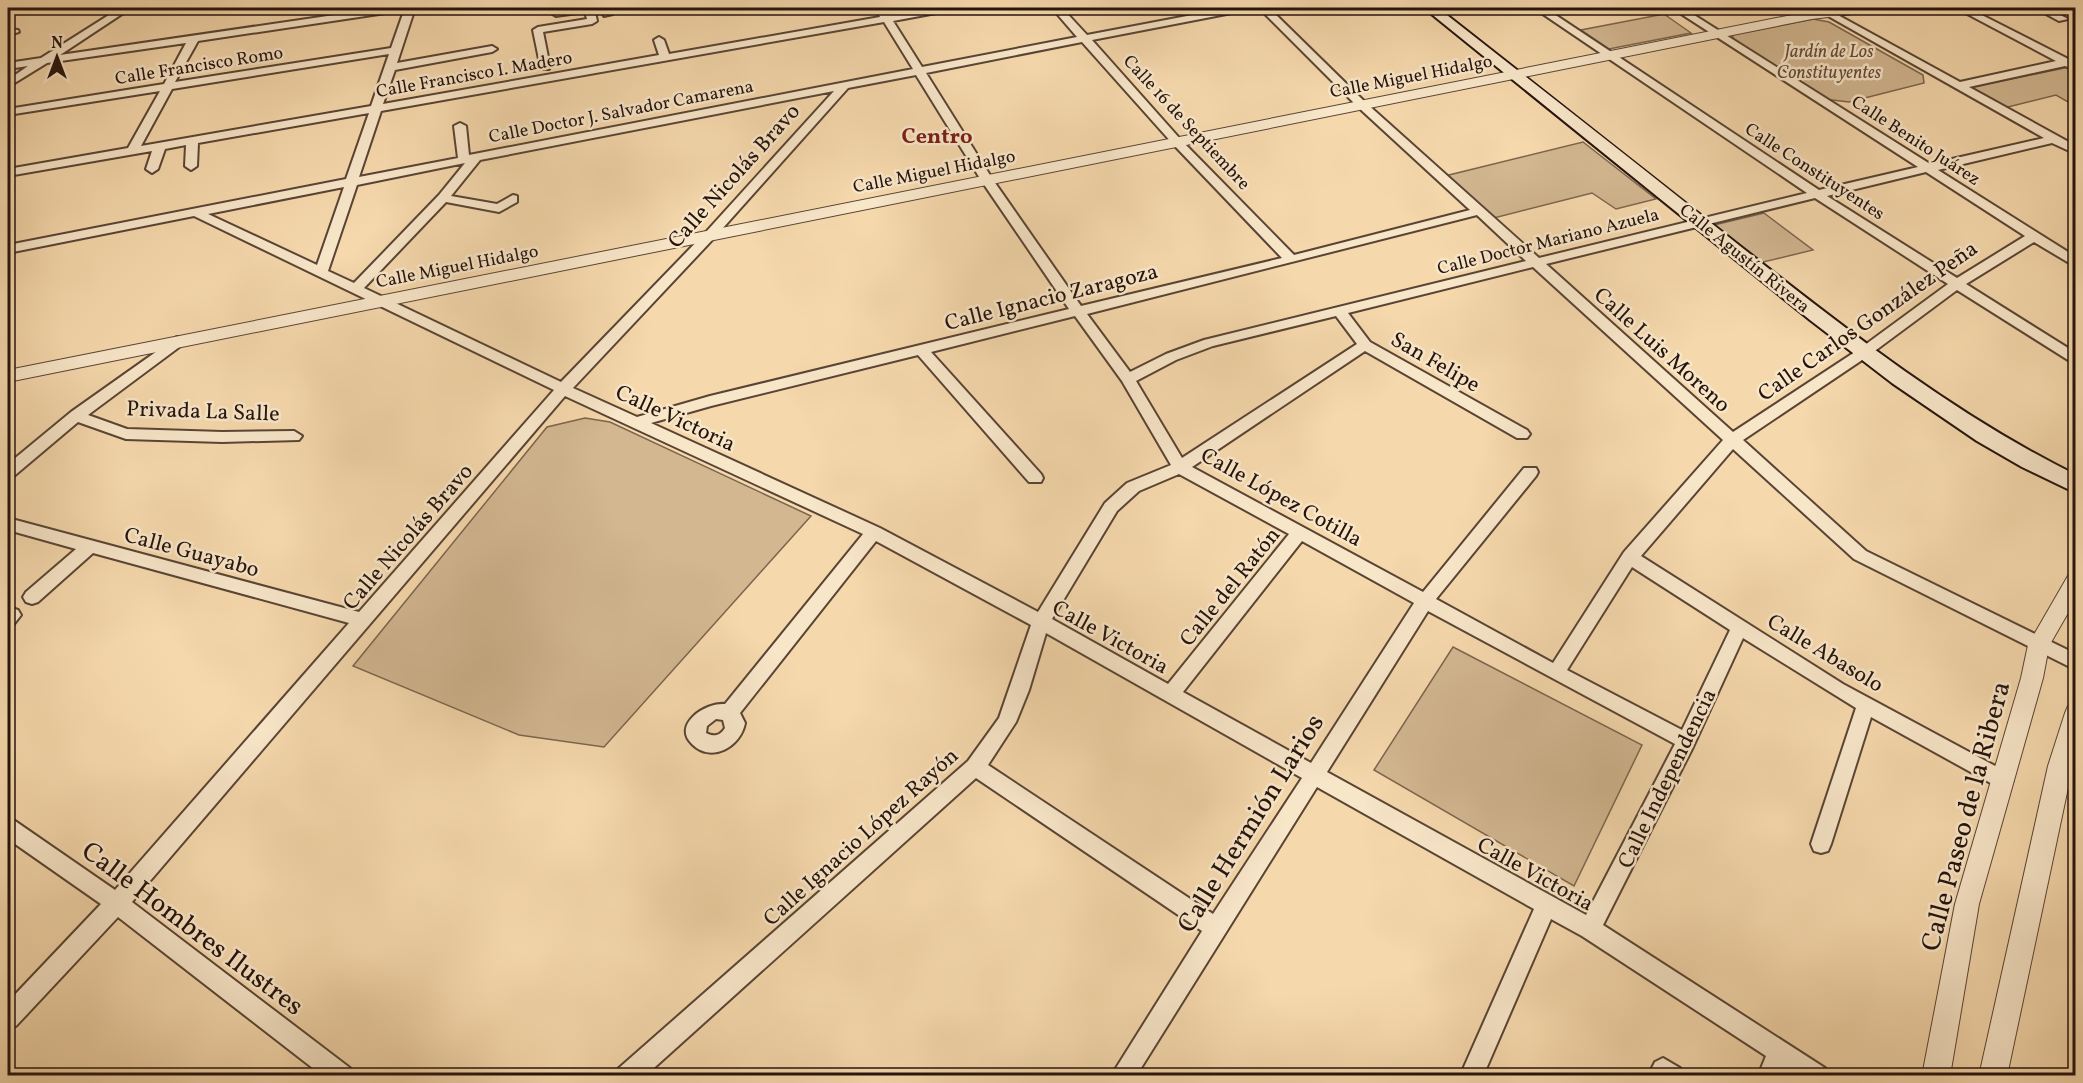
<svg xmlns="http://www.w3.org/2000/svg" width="2083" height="1083" viewBox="0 0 2083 1083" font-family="Vollkorn,serif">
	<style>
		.green { fill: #d2b791; stroke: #7c654e; stroke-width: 1.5 }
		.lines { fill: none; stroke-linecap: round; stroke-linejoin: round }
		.minor-casing { stroke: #594434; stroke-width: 4 }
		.tertiary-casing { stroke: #594434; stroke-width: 2 }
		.secondary-casing { stroke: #25130c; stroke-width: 4 }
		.minor { fill: #f8e6c9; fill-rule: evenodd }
		.tertiary { fill: #f8e6c9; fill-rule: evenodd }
		.secondary { fill: #f8e6c9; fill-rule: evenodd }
		.labels { text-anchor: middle; stroke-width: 5; stroke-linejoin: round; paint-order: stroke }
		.far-park-label { font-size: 18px; font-style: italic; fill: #624c3b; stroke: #f8e6c9 }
		.far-street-label { font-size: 18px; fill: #25130c; stroke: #f8e6c9 }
		.far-quarter-label { font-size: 22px; font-weight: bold; fill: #7a1f14; stroke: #f8e6c9 }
		.street-label { font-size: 22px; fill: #25130c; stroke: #f8e6c9 }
		.near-street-label { font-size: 27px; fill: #25130c; stroke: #f8e6c9 }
	</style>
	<rect width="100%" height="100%" fill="#f5d8ac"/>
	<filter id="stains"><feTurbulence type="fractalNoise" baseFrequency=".00333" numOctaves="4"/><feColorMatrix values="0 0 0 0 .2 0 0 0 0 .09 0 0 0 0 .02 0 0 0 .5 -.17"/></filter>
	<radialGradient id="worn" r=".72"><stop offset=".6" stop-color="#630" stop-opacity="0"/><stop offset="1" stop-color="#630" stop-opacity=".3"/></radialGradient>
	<g class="green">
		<path d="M1664,14L1691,33L1609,49L1581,30Z"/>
		<path d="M1813,19L1829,22L1923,75L1924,83L1849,102L1824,99L1735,43L1732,35Z"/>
		<path d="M2069,67L2075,70V106L2056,95L2004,108L1968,88Z"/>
		<path d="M1583,142L1656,199L1616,209L1592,193L1494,218L1445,176Z"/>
		<path d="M1764,213L1813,250L1759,263L1710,226Z"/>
		<path d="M585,418L610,422L811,516L604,747L519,735L353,666L547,427Z"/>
		<path d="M1453,647L1642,745L1574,886L1374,770Z"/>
	</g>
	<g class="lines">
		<defs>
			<g id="minor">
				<path d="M120,8H131L60,55L382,8H404L399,11L198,41L175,82L391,48L405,8H415L397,63L492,46L497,49L492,52L395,70L383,104L659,55L654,40L659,37L664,40L669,54L880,17L875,8H885L889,15L933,8H952L947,11L893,21L922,67L1077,37L1052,8H1062L1087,35L1229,8H1247L1242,11L1092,40L1181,140L1294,255L1470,210L1358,107L1259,8H1269L1366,103L1539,258L1807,193L1534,8H1545L1819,190L1918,167L1672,8H1683L1930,164L2044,138L1814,8H1825L1960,82L2056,61L1956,8H1968L2076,63V70L2065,66L1969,87L2076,146V154L2052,143L1938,170L2076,257V267L2034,242L1966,284L2076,353V365L1957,290L1868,356L1743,440L1866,551L2076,654V670L1854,559L1733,449L1641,556L1843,684L2010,774L2013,780L2010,786L2003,789L1996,786L1871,717L1831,844L1828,851L1821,853L1814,851L1811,844L1856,708L1743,638L1693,747L1603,925L1825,1068L1828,1076H1796L1784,1068L1781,1076H1758L1766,1056L1582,936L1551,919L1483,1076H1460L1534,909L1317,787L1136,1076H1111L1202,931L976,778L645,1076H616L619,1068L968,761L999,718L1031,625L876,541L740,713L745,723C741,746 712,764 692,744C672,725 705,702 725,704L863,534L565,396L132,902L350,1068L353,1076H323L118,917L16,1026L8,1029V1002L101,904L8,839V819L15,821L115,890L349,623L93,553L38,602L32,604L26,602L23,597L26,592L76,549L8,530V518L359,612L554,390L194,216L8,253V245L346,179L369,113L198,143L197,166L191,170L185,166L186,145L165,149L158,169L152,173L146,169L152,151L8,176V169L128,148L160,91L8,115V109L164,84L186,43L47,63L8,87V80L28,66L8,69V63L41,58ZM884,22L913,69L469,155L466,126L460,123L454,126L458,158L359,177L381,111ZM1082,42L1173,144L1282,258L1081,306L993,180L926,73ZM389,54L371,106L141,146L172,89ZM916,75L981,180L1069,309L710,396L637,417L573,388L714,238L848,88ZM834,91L706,232L561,382L364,288L446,202L499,212L517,202V196L513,195L497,204L451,196L480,160ZM465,163L439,195L354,283L328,271L357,185ZM1926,172L2025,236L1957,278L1827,196ZM344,187L317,265L208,214ZM1815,198L1948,284L1858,350L1733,432L1546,264ZM1477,215L1526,261L1204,340L1166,354L1130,372L1087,314ZM1533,267L1723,440L1624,552L1553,663L1436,599L1536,476L1538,472L1536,468H1524L1423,592L1192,467L1365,351L1517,438H1527L1530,434L1527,430L1370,342L1348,313ZM1075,316L1122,381L1171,465L1127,483L1105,503L1038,612L880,528L651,423L711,406L918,355L1029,482H1041L1043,478L1041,474L931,352ZM1336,316L1357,344L1182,458L1136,381L1176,360L1213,346ZM1179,474L1289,534L1168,684L1052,619L1117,511L1139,491ZM1302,541L1414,603L1311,763L1183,692ZM1632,567L1730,630L1682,730L1567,670ZM1428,611L1675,744L1586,915L1327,772ZM1046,633L1302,778L1213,914L988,765L1016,722L1029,690ZM716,719L723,720L725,728C720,736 714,737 706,733L707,726Z"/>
				<path d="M573,8H594L597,21L592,24L543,32L550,67L549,69H541L533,30L538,27L587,19L585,12L556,16L551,13Z"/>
				<path d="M600,8H610L613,14L604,16Z"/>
				<path d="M2035,8H2047L2068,19L2059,21Z"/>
				<path d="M8,29L18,30L19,32L8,35Z"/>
				<path d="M177,337L182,339L184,342L182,345L88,415L127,429L222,432L294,431L302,436L299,440L222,442L126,439L78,422L14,476L8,477V464L71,412Z"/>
				<path d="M12,608L18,610L21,615L14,624L8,626V610Z"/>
				<path d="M1663,1058L1680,1068L1683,1076H1654L1651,1070L1655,1062Z"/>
			</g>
			<g id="tertiary">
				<path d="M1850,8H1874L1868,12L1812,19L8,382V370L1812,11Z"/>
				<path d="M2076,572V599L2049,646L2043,678L1979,904L1950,1076H1922L1955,904L2021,678L2028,645L2069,574Z"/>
				<path d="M2076,704V750L2007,1076H1979L2048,766L2065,713L2068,706Z"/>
			</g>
			<path id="secondary" d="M1424,8H1438C1539,87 1640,166 1740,246C1847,330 1953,414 2076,475V493L2022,467L1977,441L1892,383L1810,320Z"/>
		</defs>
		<use href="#minor" class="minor-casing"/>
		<use href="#tertiary" class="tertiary-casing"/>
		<use href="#secondary" class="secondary-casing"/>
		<use href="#minor" class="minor"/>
		<use href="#tertiary" class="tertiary"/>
		<use href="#secondary" class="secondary"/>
	</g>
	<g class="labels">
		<g class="far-park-label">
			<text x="1829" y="57">Jardín de Los<tspan x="1829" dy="21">Constituyentes</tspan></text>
		</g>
		<g class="far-street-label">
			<text transform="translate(199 65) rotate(-9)" y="6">Calle Francisco Romo</text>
			<text transform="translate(474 74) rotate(-10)" y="6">Calle Francisco I. Madero</text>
			<text transform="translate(1411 76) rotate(-11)" y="6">Calle Miguel Hidalgo</text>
			<text transform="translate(621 111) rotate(-11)" y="6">Calle Doctor J. Salvador Camarena</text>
			<text transform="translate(1187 122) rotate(47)" y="6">Calle 16 de Septiembre</text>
			<text transform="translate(1916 140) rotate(33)" y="6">Calle Benito Juárez</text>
			<text transform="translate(934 171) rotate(-11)" y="6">Calle Miguel Hidalgo</text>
			<text transform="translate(1815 171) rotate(33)" y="6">Calle Constituyentes</text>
			<text transform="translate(1548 241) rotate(-14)" y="6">Calle Doctor Mariano Azuela</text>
			<text transform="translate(1745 258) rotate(39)" y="6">Calle Agustín Rivera</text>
			<text transform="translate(457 266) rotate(-11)" y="6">Calle Miguel Hidalgo</text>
		</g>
		<g class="far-quarter-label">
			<text x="937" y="143">Centro</text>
		</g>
		<g class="street-label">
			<text transform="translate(733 175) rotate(-48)" y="8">Calle Nicolás Bravo</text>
			<text transform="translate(1051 296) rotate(-14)" y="8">Calle Ignacio Zaragoza</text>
			<text transform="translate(1867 320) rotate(-35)" y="8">Calle Carlos González Peña</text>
			<text transform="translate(1663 349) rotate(42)" y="8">Calle Luis Moreno</text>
			<text transform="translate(1436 361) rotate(30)" y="8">San Felipe</text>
			<text transform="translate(203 410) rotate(2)" y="8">Privada La Salle</text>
			<text transform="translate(676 417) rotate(25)" y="8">Calle Victoria</text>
			<text transform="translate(1282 496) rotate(29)" y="8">Calle López Cotilla</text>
			<text transform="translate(407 536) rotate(-49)" y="8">Calle Nicolás Bravo</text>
			<text transform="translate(192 551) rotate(15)" y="8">Calle Guayabo</text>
			<text transform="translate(1229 586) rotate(-51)" y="8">Calle del Ratón</text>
			<text transform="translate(1111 636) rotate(29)" y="8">Calle Victoria</text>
			<text transform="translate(1826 652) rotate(31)" y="8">Calle Abasolo</text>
			<text transform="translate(1666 778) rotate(-64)" y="8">Calle Independencia</text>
			<text transform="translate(860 836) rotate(-42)" y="8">Calle Ignacio López Rayón</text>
			<text transform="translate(1536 873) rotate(29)" y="8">Calle Victoria</text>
		</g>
		<g class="near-street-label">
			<text transform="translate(1965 816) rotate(-75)" y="9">Calle Paseo de la Ribera</text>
			<text transform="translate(1250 823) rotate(-58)" y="9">Calle Hermión Larios</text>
			<text transform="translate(193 928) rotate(37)" y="9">Calle Hombres Ilustres</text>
		</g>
	</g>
	<rect width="2083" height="1083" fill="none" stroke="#f5d8ac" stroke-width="30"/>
	<rect x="9" y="9" width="2065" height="1065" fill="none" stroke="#25130c" stroke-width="3"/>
	<rect x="15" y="15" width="2053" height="1053" fill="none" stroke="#25130c" stroke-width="1.5"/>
	<g transform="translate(57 57)" stroke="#f8e6c9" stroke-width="4.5" paint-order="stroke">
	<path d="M0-4.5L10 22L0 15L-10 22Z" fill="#25130c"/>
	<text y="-9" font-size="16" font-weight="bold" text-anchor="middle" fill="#25130c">N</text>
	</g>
	<rect width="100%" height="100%" filter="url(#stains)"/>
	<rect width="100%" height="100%" fill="url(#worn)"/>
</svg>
